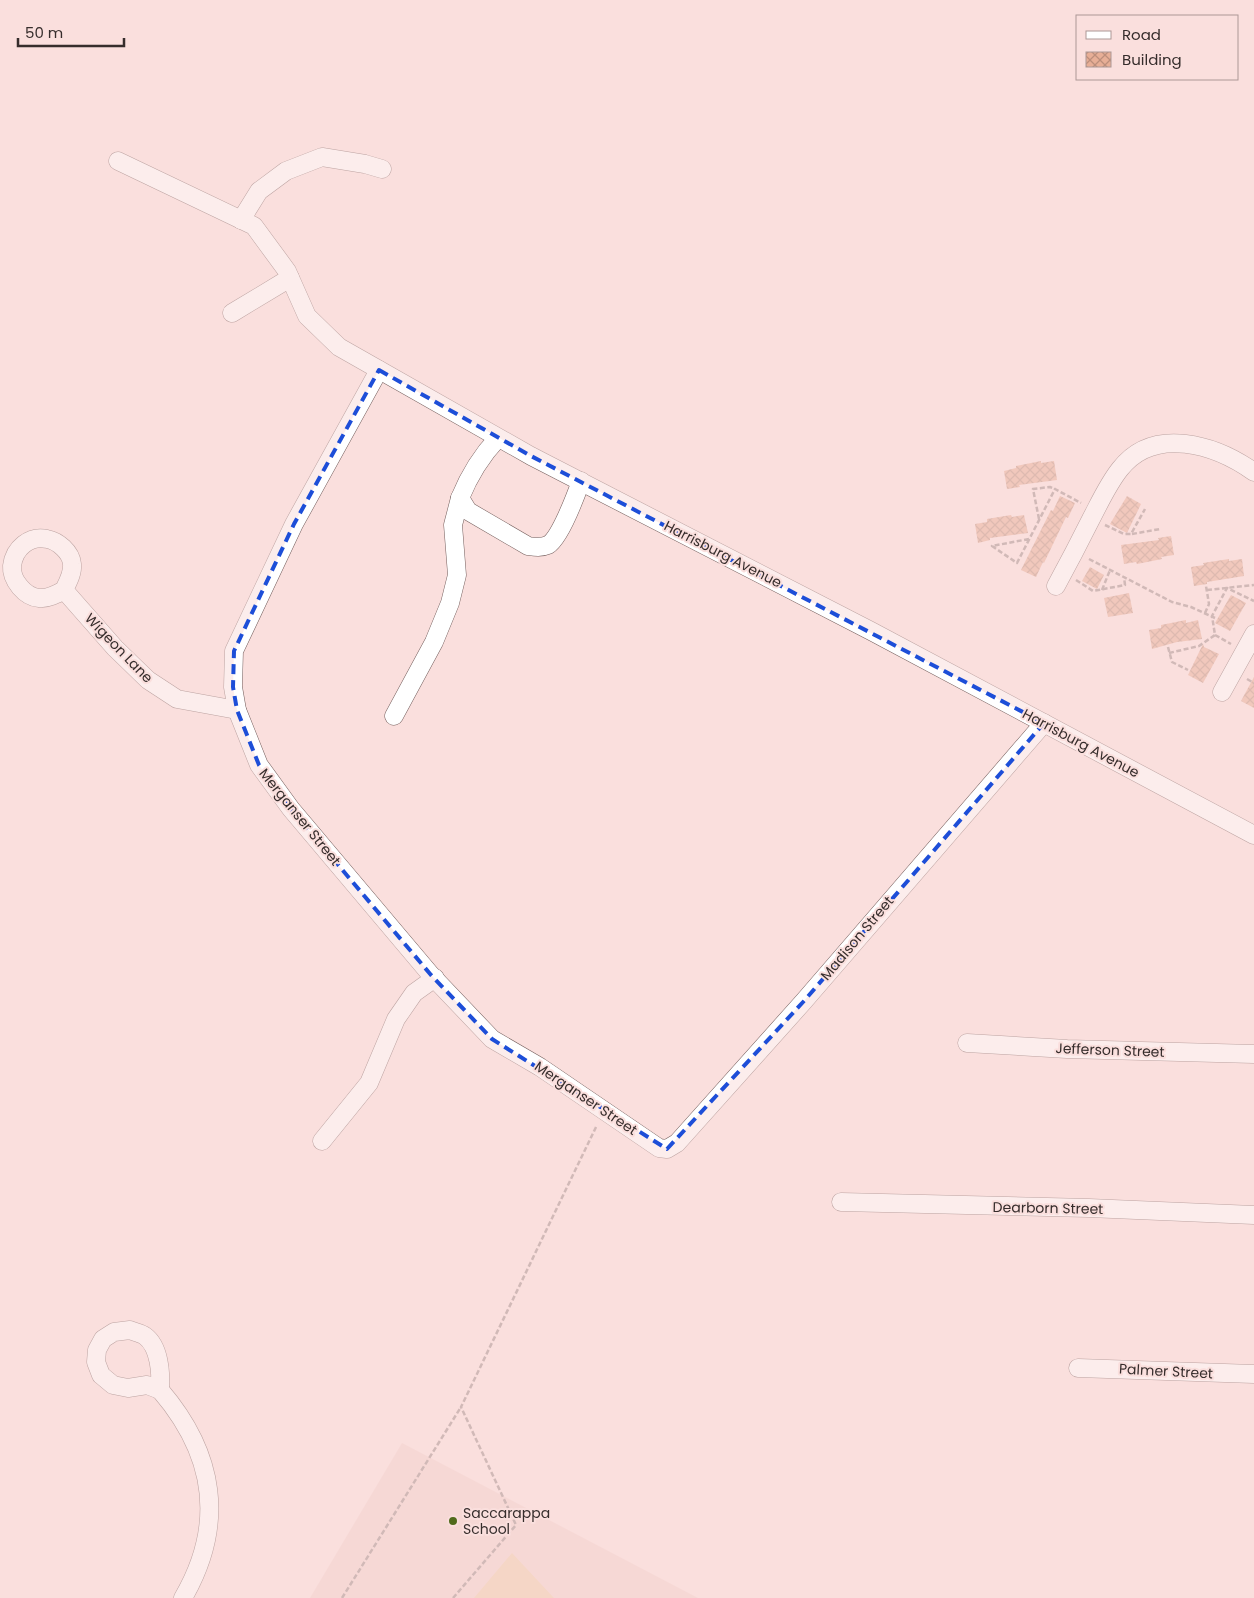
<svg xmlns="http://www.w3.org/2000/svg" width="1254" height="1598" viewBox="0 0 1254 1598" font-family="Poppins,sans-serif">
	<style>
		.built { fill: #f2d1cd }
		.green { fill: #f0ccaa }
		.building { fill: url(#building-cross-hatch) }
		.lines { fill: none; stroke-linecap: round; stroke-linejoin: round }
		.minor-casing { stroke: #735d5b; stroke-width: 19 }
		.path { stroke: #a08d8b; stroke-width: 2.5; stroke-dasharray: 5 2.5; stroke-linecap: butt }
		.minor { stroke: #fff; stroke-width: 18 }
		.marked { fill: none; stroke: #1d4ed8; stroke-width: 4; stroke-dasharray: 10 6; stroke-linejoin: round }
		.poi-dot { fill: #506a1b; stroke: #fadfdd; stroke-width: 2 }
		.labels { text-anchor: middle; stroke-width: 4; stroke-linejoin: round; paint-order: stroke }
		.street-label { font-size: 14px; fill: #362d2c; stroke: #fadfdd }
		.poi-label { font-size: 14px; fill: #362d2c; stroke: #fadfdd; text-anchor: start }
	</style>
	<defs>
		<pattern id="building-cross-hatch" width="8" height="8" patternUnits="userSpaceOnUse" patternTransform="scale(1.25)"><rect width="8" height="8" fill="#e7ae96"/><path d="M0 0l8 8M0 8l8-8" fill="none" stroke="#bc8e7b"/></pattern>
	</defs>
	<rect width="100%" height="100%" fill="#fadfdd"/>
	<path class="built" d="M402,1443L698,1598H310Z"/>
	<path class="green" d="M512,1553L554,1598H474Z"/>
	<g class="building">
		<path d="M1041,461V463L1054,461L1057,480L1019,485L1020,487L1007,489L1004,471L1016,468V466Z"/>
		<path d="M1060,496L1075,503L1068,518L1066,517L1044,563L1043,562L1036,577L1021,570L1051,510L1053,511Z"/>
		<path d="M1127,496L1141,504L1127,533L1110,524Z"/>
		<path d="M1011,515L1012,517L1024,515L1028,533L990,538V540L978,543L975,524L987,522V519Z"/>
		<path d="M1171,536L1174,555L1161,557L1162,559L1137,564L1136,562L1124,564L1121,545L1159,540L1158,538Z"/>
		<path d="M1229,559V561L1242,559L1244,576L1207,582V584L1194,586L1191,567L1204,565L1203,563Z"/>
		<path d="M1090,567L1104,575L1097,589L1082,581Z"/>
		<path d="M1129,593L1133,613L1108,617L1104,598Z"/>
		<path d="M1231,595L1246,603L1230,631L1215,623Z"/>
		<path d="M1186,620V623L1198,620L1202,639L1177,642L1152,649L1149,630L1161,628V625Z"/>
		<path d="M1203,644L1204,647L1219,654L1203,683L1188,675Z"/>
		<path d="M1254,677V708L1241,701Z"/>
	</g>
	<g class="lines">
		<defs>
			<g id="minor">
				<path d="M118,161L254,226L287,271L307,316L339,347L531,456L871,631L1254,835"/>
				<path d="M241,220L259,191L286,171L322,157L365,164L382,169"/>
				<path d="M232,313L290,278"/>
				<path d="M379,370L294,524L234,651L233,687L237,710L259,765L291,809L431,975L492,1039L540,1067L659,1148L667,1149L677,1143L804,1001L1044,723"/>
				<path d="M498,438C481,456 469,476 460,498L468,511L528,546C535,547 541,548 548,545C560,538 576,495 581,481"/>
				<path d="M1056,586C1068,564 1080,541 1091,519C1100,502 1108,484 1120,469C1154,425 1216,445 1254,472"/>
				<path d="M64,590C57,594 48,599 39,598C25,597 11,580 12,566C14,548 30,535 47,539C58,541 71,552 72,564C73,573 68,582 64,590L115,648L148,680L177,699L237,710"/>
				<path d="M1222,692L1254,634"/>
				<path d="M394,716L434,642L450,603L457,575L453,525L460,498"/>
				<path d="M967,1043L1067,1049L1254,1054"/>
				<path d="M322,1141L369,1083L396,1019L414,993L435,978"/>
				<path d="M841,1202L1089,1208L1254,1215"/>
				<path d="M130,1330C134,1332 141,1333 145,1336C160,1347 161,1374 160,1390L147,1385L128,1388L113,1385L101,1375L96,1362L97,1350L103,1339L114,1332Z"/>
				<path d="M1078,1368L1254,1374"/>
				<path d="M160,1390C215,1454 226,1524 183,1598"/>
			</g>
		</defs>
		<use href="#minor" class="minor-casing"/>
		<g class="path">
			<path d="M1039,519L1033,489L1050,487L1055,489"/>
			<path d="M1105,525L1124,534H1131L1145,509"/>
			<path d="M1132,534L1160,529"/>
			<path d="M1029,539L992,546L1017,563L1055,489L1081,503"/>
			<path d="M1089,559L1172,602L1191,607L1215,618"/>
			<path d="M1076,580L1093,591L1125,585L1124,577"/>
			<path d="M1102,590L1110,570"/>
			<path d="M1207,590L1254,585"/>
			<path d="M1205,613L1209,604L1206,586"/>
			<path d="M1215,635L1231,644"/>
			<path d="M1168,647L1172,662L1188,670"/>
			<path d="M1169,653L1199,646L1215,635L1212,616L1227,588L1254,601"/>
			<path d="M1247,679L1254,683"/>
			<path d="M342,1598L461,1407"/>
			<path d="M453,1598L516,1525L461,1407L597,1125"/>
		</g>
		<use href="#minor" class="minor"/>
	</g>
	<path d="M0 0H1254V1598H0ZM379,370L531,456L1044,723L804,1001L667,1149L492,1039L431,975L291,809L259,765L237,710L233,687L234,651L294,524Z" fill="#fadfdd" fill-opacity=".55" fill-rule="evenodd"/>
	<path class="marked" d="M379,370L531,456L1044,723L804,1001L667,1149L492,1039L431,975L291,809L259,765L237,710L233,687L234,651L294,524Z"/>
	<circle class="poi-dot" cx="453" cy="1521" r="5"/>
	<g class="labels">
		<g class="street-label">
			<text transform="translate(723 554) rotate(27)" y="5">Harrisburg Avenue</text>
			<text transform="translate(119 648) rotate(46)" y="5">Wigeon Lane</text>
			<text transform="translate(1081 743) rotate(28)" y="5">Harrisburg Avenue</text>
			<text transform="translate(300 817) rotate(51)" y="5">Merganser Street</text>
			<text transform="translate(857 938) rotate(-50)" y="5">Madison Street</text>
			<text transform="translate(1110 1050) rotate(2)" y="5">Jefferson Street</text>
			<text transform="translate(586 1098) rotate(34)" y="5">Merganser Street</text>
			<text transform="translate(1048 1208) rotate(1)" y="5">Dearborn Street</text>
			<text transform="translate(1166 1371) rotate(3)" y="5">Palmer Street</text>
		</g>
		<g class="poi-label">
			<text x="463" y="1518">Saccarappa<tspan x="463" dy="16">School</tspan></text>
		</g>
	</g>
	<rect x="1076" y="15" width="162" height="65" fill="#fadfdd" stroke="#ac9896"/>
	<rect x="1086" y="31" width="25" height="8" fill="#ffffff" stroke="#ac9896"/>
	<text x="1122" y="40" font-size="15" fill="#362d2c">Road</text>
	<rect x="1086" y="52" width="25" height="15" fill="url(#building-cross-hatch)" stroke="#ac9896"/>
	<text x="1122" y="65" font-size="15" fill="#362d2c">Building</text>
	<path d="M18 38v8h106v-8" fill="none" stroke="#362d2c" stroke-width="2.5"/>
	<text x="25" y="38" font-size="15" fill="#362d2c" stroke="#fadfdd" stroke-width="4" paint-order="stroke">50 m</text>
</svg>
